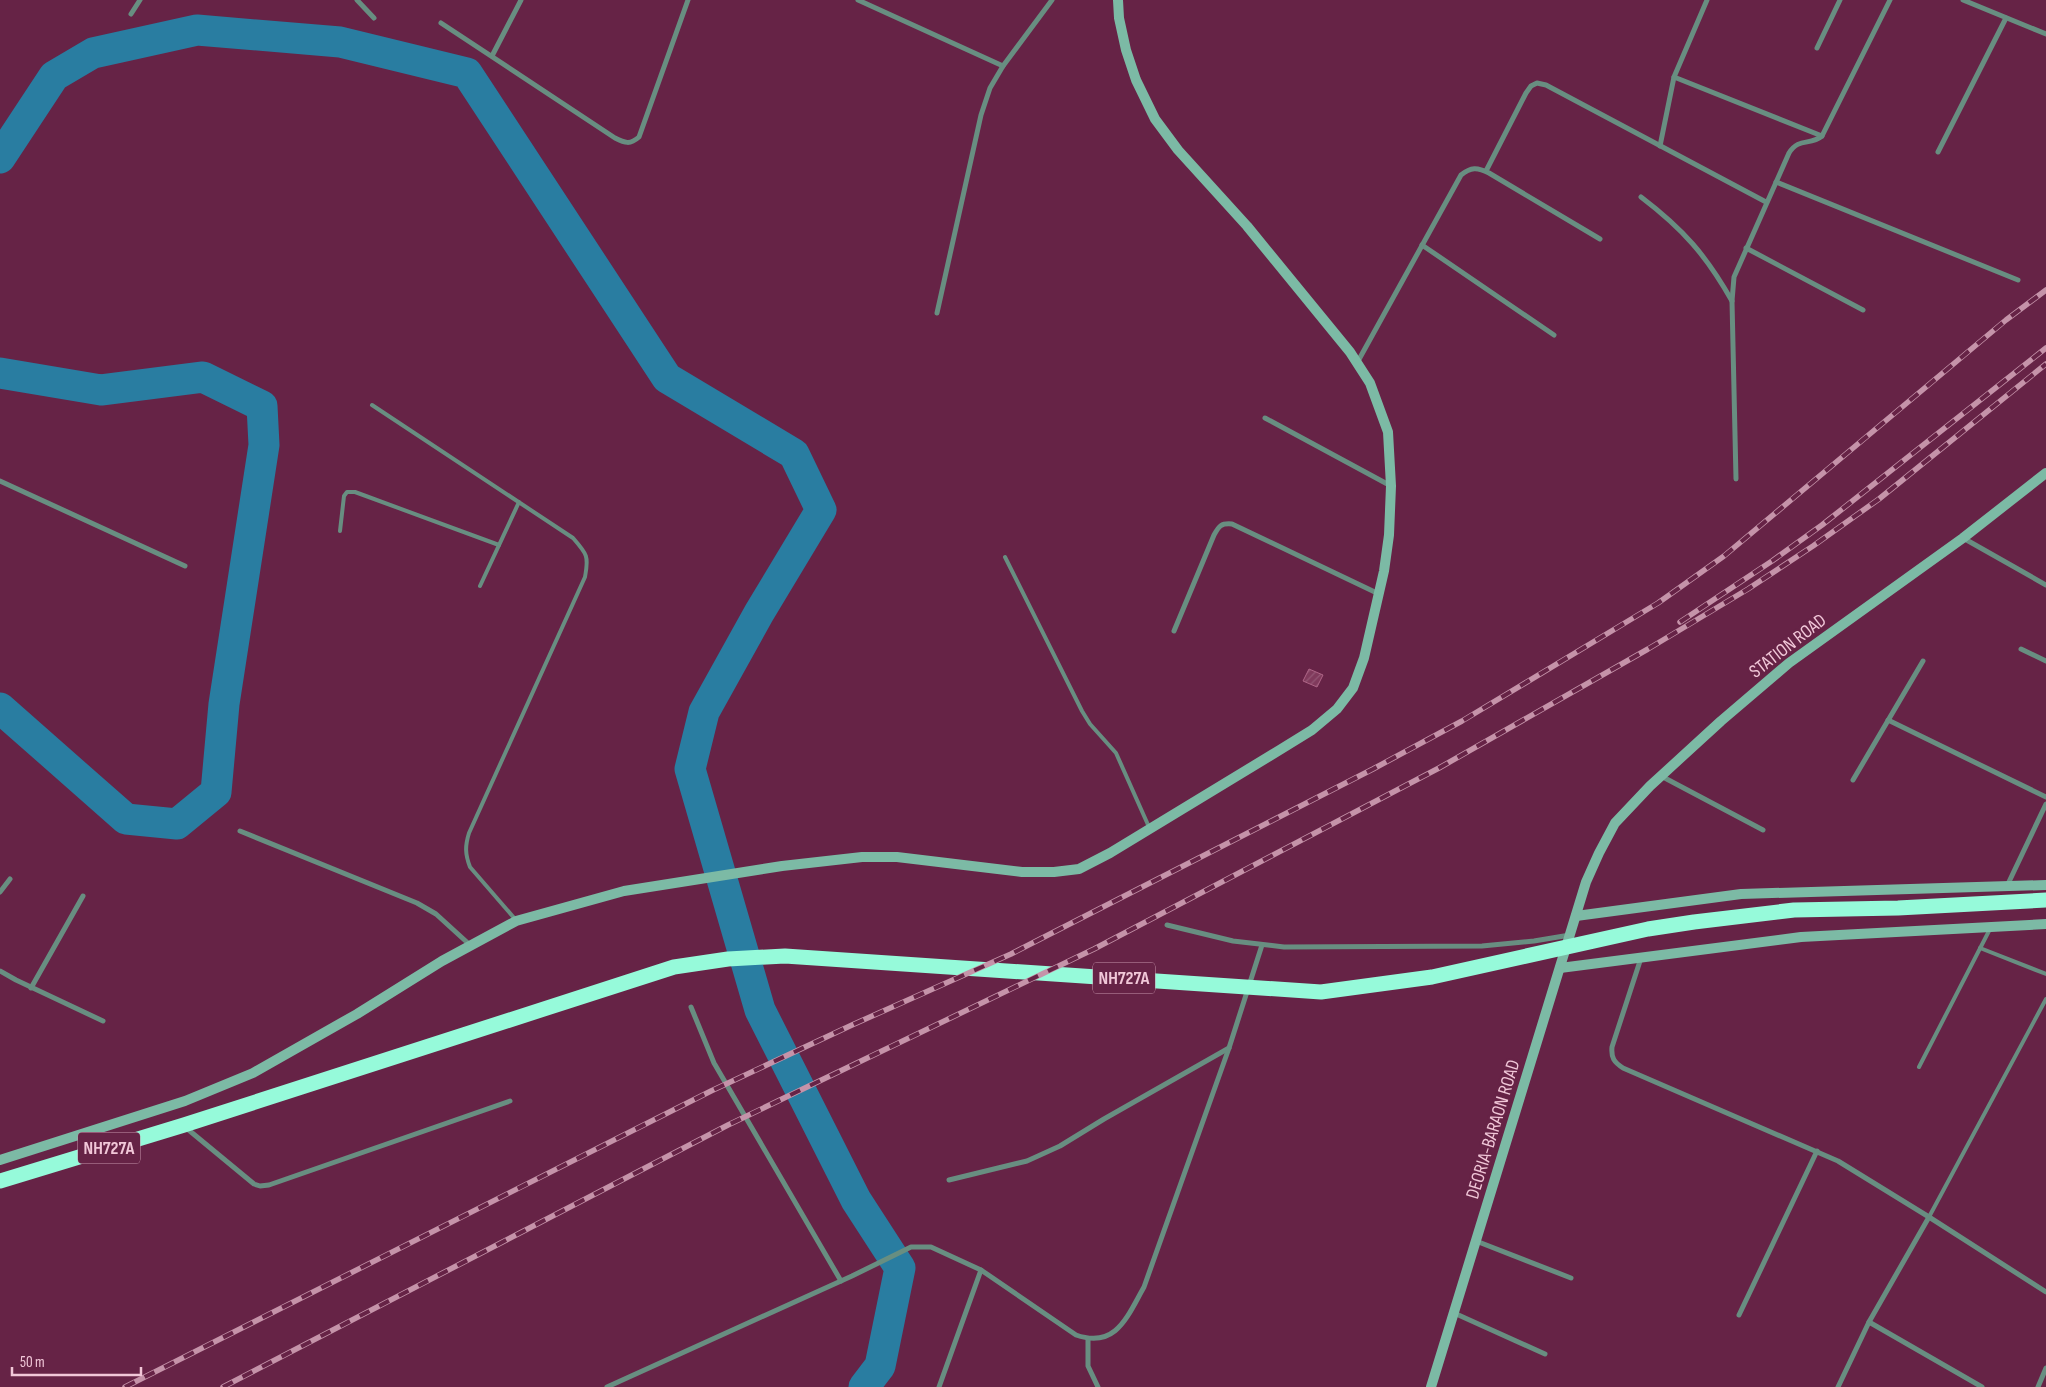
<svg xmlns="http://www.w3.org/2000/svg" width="2046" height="1387" viewBox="0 0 2046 1387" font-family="'Sofia Sans Condensed',sans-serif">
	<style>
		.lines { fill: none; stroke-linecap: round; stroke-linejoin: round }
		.river { stroke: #297da1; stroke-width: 31 }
		.building { fill: url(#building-hatch); stroke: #ae6486 }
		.lane { stroke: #688e81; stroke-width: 4 }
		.street { stroke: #688e81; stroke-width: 5 }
		.secondary { stroke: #7cbaa5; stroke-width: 10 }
		.highway { stroke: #96fada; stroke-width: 15 }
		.rail-casing { stroke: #c593a9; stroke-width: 5.5 }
		.rail { stroke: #662346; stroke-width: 4; stroke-dasharray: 11; stroke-linecap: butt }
		.labels { text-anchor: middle; stroke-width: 5; stroke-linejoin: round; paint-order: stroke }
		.shield { fill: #662346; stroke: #c796ac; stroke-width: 1 }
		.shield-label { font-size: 18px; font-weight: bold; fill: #f1c7d8 }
		.street-label { font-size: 19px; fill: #f1c7d8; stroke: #662346 }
	</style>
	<defs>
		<pattern id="building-hatch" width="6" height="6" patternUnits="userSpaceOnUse" patternTransform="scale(1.25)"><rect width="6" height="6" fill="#803a5c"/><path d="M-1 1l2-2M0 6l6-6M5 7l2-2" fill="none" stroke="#925573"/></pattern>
	</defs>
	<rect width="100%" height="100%" fill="#662346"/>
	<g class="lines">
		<g class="river">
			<path d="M0,158L54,76L93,53L197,30L340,42L467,73L667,378L794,454L821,510L759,613L704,712L690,769L760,1010L856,1200L900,1268L880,1366L864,1387"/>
			<path d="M0,373L101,390L203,377L262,406L264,445L224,704L216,792L177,824L126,819L0,708"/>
		</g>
	</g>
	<path class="building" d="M1309,669L1323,675L1317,687L1303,681Z"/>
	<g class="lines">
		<g class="lane">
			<path d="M372,405L573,538C587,554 589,556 585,577L469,833C465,846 465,854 470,867L515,919"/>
			<path d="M340,531L344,496L347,492H355L499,545"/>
			<path d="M1005,557L1082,711L1090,724L1116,753L1149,827"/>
			<path d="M480,586L519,502"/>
			<path d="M1980,948L2046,974"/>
			<path d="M1919,1067L1990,929"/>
			<path d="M1929,1217L2046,999"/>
		</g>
		<g class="street">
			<path d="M357,0L374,18"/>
			<path d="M858,0L1003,66"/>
			<path d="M1963,0L2046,34"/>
			<path d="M131,14L140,0"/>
			<path d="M441,23L615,138C625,143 630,145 639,137L688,0"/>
			<path d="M1817,48L1840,0"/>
			<path d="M492,56L521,0"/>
			<path d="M1674,77L1822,136"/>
			<path d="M1660,146L1674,77L1707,0"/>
			<path d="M1938,152L2006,18"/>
			<path d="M1486,171L1526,93L1531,86L1537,83L1546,85L1766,202"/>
			<path d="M1776,182L2018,280"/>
			<path d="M1641,197C1683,229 1706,255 1732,301"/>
			<path d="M1422,245L1554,335"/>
			<path d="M1746,248L1863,310"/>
			<path d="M937,313L981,115L990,88L1003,66L1052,0"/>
			<path d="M1357,363L1461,175C1471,167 1477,167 1489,173L1600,239"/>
			<path d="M1265,418L1391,486"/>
			<path d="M1736,479L1732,301L1734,277L1789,153C1799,137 1810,146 1822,136L1890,0"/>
			<path d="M0,481L185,566"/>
			<path d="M1963,538L2046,585"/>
			<path d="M1174,631L1214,535C1219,526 1221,523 1232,524L1379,594"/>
			<path d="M2021,649L2046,661"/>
			<path d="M1888,720L2046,797"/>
			<path d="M1661,776L1763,830"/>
			<path d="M1853,780L1923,661"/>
			<path d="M240,831L417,903L436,914L470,945"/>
			<path d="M2007,886L2046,804"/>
			<path d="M0,892L10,879"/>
			<path d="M1167,925L1233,941L1284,947L1482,946L1534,941L1570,935"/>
			<path d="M1641,958L1612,1047C1611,1058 1614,1062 1623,1068L1838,1161L1929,1217L2046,1292"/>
			<path d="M0,971L16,980L103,1021"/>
			<path d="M31,988L83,896"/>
			<path d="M691,1007L714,1063L841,1281"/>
			<path d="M185,1127L254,1184L260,1186L269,1185L510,1101"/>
			<path d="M949,1180L1027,1161L1060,1146L1104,1119L1229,1048"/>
			<path d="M1476,1241L1571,1278"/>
			<path d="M1454,1313L1545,1354"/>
			<path d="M1739,1315L1817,1151"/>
			<path d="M1869,1322L1982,1387"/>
			<path d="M1088,1339V1366L1098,1387"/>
			<path d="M607,1387L852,1276L911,1247H931L981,1270L1076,1335C1116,1349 1127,1317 1144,1287L1229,1048L1262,945"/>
			<path d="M939,1387L981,1270"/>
			<path d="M1838,1387L1869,1322L1929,1217"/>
			<path d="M2038,1387L2046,1368"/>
		</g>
		<g class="secondary">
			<path d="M1576,916L1741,894L2046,885"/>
			<path d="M1560,968L1801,937L2046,924"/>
			<path d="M0,1160L185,1101L253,1073L357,1014L442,961L516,921L624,891L782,866L862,857H897L1022,872H1054L1079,869L1110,853L1278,751L1312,730L1337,709L1353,688L1364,658L1384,571L1389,535L1391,486L1388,432L1370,383L1350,352L1247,226L1178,150L1155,119L1136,80L1126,50L1119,18L1118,0"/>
			<path d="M1431,1387L1586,882L1599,853L1615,823L1650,786L1721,721L1789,663L1963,538L2046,473"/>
		</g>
		<path class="highway" d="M0,1181L184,1125L674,967L728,959L785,956L1321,992L1432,977L1648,929L1694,922L1794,910L1898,908L2046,900"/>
		<defs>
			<g id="rail">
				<path d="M1680,622L1772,561L1822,525L2046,348"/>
				<path d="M125,1387L711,1091L852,1025L1011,954L1373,769L1462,721L1658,603L1724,556L2006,320L2046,290"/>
				<path d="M223,1387L728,1125L1094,949L1439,768L1648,649L1748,589L1813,546L1879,499L2046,364"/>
			</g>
		</defs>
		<use href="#rail" class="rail-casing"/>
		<use href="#rail" class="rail"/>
	</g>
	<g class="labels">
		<g class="shield">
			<rect x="1093" y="962.5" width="62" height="31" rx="4"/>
			<rect x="78" y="1132.5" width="62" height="31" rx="4"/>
		</g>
		<g class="shield-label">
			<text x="1124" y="984">NH727A</text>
			<text x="109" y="1154">NH727A</text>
		</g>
		<g class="street-label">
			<text transform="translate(1787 645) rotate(-38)" y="7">STATION ROAD</text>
			<text transform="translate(1492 1129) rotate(-73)" y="7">DEORIA-BARAON ROAD</text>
		</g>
	</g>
	<path d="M12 1367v8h129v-8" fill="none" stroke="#f1c7d8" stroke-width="2.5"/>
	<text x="20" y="1367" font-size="15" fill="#f1c7d8" stroke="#662346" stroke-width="4" paint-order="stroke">50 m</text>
</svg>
